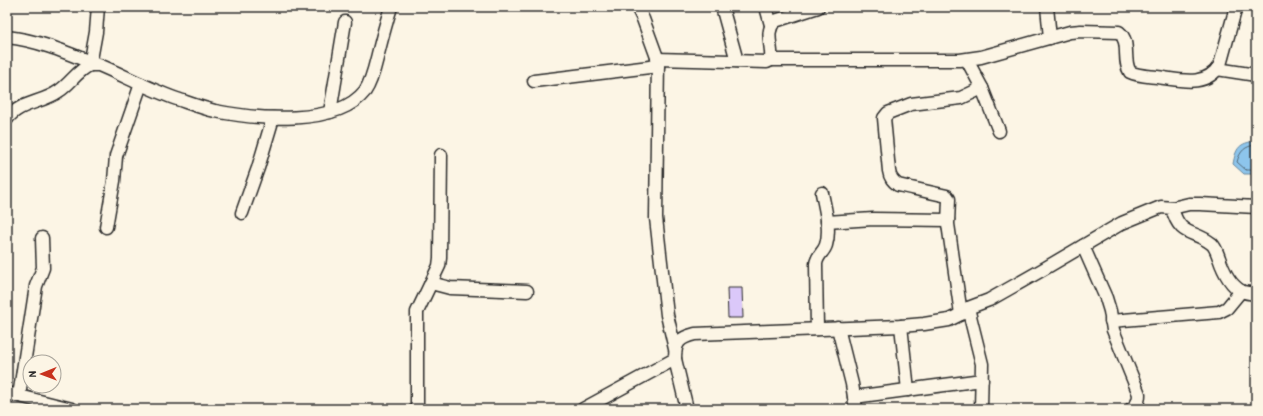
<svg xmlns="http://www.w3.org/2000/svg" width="1263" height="416" viewBox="0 0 1263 416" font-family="'Patrick Hand',sans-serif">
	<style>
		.water { fill: #8dc5ec; stroke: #66879f }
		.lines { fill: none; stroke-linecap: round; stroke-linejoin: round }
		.shore { stroke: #526978; stroke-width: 1 }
		.building { fill: #dbc8f9; stroke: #2b2b2b }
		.minor-casing { stroke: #2b2b2b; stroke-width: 15 }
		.minor { stroke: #fcf5e5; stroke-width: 12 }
	</style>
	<rect width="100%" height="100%" fill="#fcf5e5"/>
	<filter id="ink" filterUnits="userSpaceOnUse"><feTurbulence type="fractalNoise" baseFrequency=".025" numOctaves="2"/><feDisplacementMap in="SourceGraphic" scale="8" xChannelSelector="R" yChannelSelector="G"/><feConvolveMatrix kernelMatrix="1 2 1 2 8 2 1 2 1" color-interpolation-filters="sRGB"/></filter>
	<g filter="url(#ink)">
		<path class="water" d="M1256,141V174H1244L1233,164C1236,148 1239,143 1256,141Z"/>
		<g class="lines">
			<path class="shore" d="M1256,145C1245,146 1240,151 1237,162L1246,170H1256"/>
		</g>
		<path class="building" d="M727,288H742L743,318H728Z"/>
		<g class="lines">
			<defs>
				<g id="minor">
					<path d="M637,7L643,19L658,60L656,218L667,315L675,349"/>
					<path d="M722,7L737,61"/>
					<path d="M766,7L771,25"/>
					<path d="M1047,7L1050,38"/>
					<path d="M7,37C36,40 63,51 90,62"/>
					<path d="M657,59L767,62L771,60C773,47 764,32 775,21L818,7"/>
					<path d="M771,60H960L981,57L1070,32L1081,31L1119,32C1131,42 1122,60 1130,72C1138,76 1148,76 1157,77C1180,80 1206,88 1220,65L1236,7"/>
					<path d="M967,60L982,88L999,131"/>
					<path d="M90,65L96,32L98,7"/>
					<path d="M1217,69L1256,75"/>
					<path d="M534,81L658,66"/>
					<path d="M330,112L345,22"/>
					<path d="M7,119C19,102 43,103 59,91C70,84 78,70 90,65H99C125,76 151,90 177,99C189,103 202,108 215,111C255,119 337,127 365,91C372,81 375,66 378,54C382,38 386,23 391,7"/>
					<path d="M1172,208L1189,204H1200L1256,207"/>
					<path d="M242,213L258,168L273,118"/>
					<path d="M827,222L873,219L948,220"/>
					<path d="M106,227L114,181L116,156L141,84"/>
					<path d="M1083,246L1106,298L1110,311L1113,330L1139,394C1139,401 1137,406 1131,409"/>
					<path d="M431,283L450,288L527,291"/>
					<path d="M968,308L982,364L981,409"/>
					<path d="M961,314L948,224L949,199L947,196L898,185C893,181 890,178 889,171L884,118L888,113L911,104L961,98L982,88"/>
					<path d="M1111,321L1219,312L1227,308L1241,291"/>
					<path d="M901,326L908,390"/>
					<path d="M838,328L852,384L856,409"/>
					<path d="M817,329L816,264C817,255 824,252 826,245C831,229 825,209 822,193"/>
					<path d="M675,359L687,409"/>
					<path d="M7,393L72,409"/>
					<path d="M19,396L36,286L43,268L42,238"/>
					<path d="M854,397L982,380"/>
					<path d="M417,409V312L439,266L440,258L441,155"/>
					<path d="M583,409L675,359C675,342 679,338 695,334L901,326L924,324L949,320L961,314L968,308L989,300L1042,270L1122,223L1161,207L1172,208C1180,238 1193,229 1212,244C1216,248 1217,253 1219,258C1223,270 1229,284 1241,291C1245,293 1251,293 1256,294"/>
				</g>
			</defs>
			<use href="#minor" class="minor-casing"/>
			<use href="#minor" class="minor"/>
		</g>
	</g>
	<rect width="1263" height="416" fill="none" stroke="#fcf5e5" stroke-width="24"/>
	<rect x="12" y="12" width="1239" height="392" fill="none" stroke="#2b2b2b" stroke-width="1.5" filter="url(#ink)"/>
	<g transform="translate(42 374) rotate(269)"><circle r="19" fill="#fcf5e5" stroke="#a8a49b"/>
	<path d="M0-3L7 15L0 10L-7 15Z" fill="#c8321e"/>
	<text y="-6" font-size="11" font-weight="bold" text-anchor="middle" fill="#2b2b2b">N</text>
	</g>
</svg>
